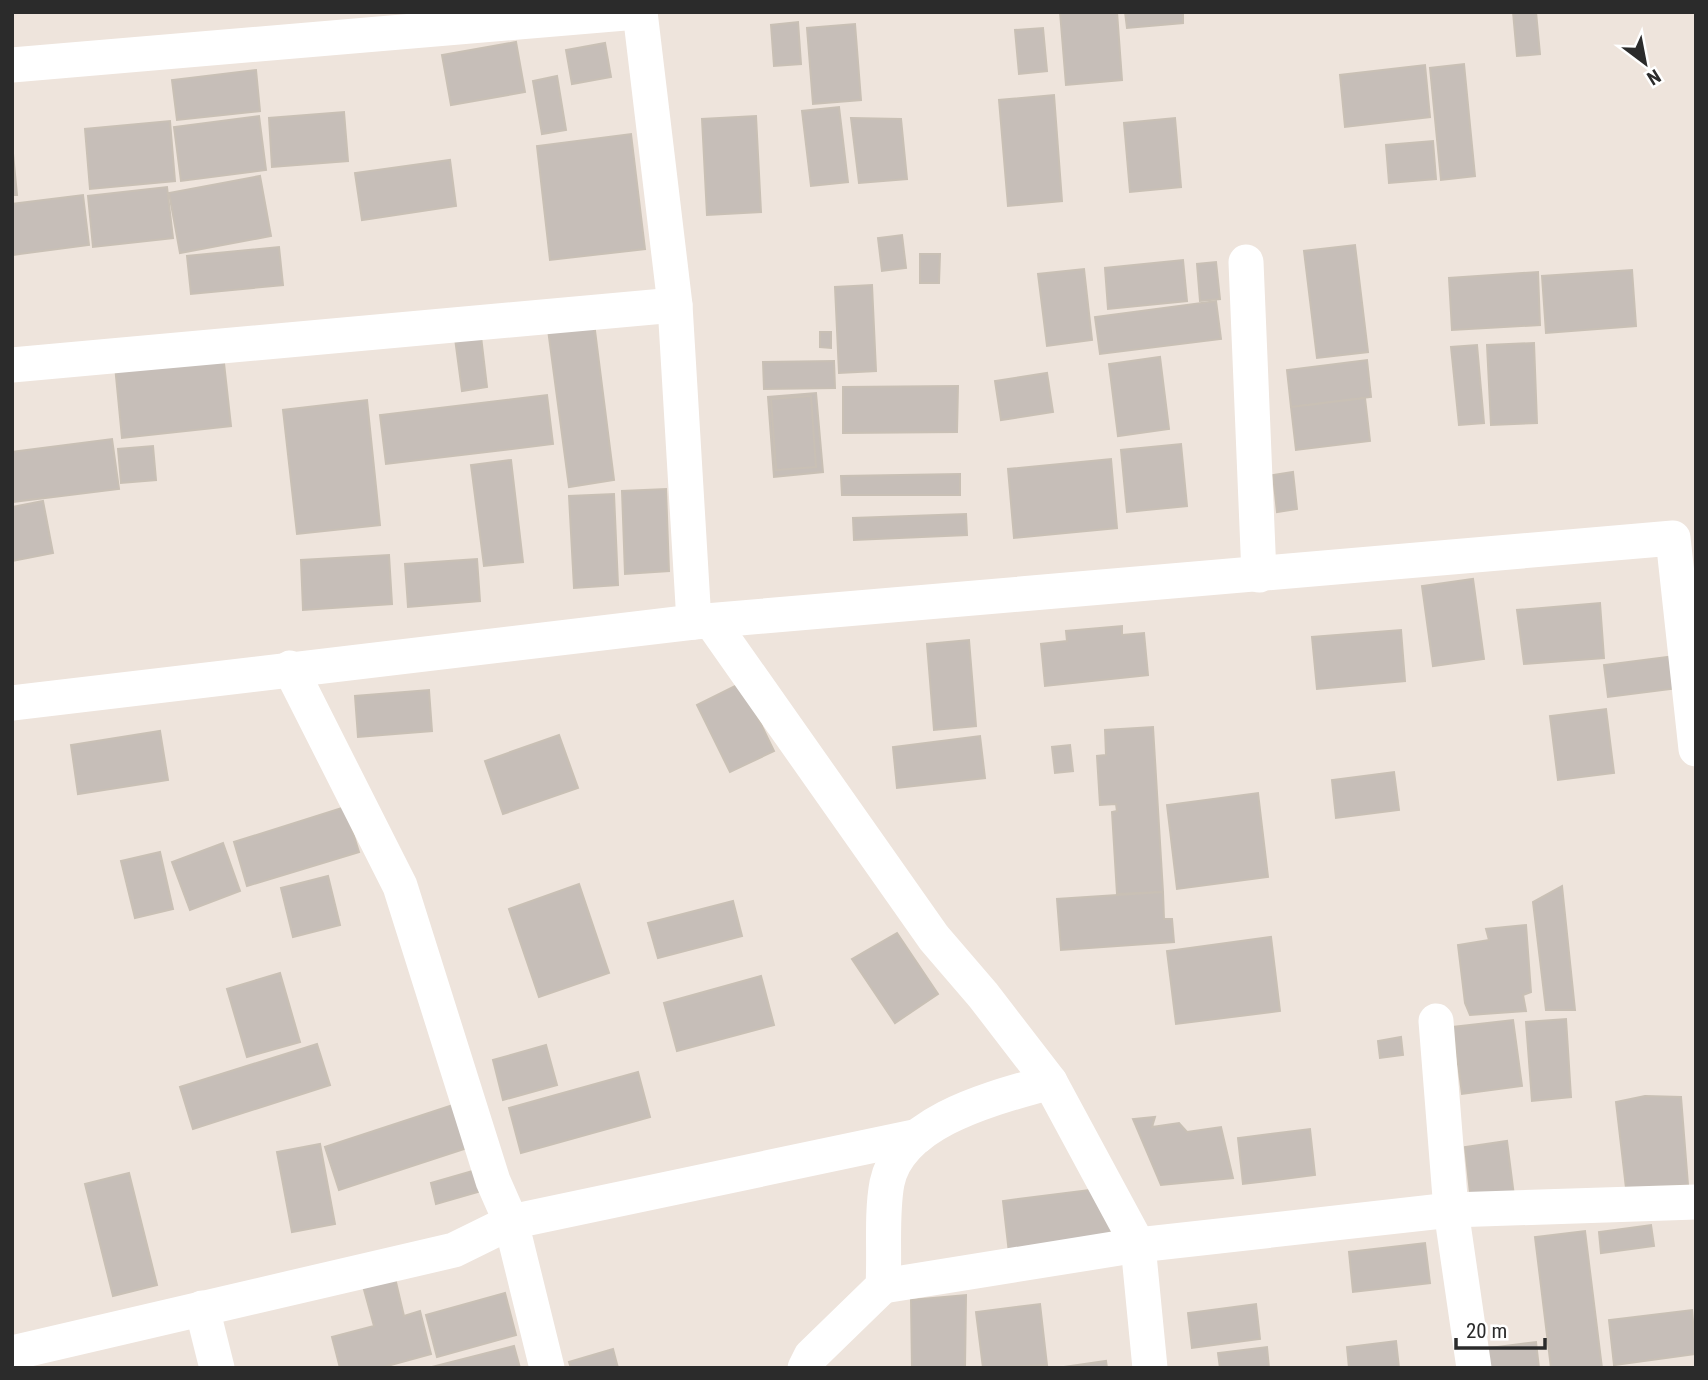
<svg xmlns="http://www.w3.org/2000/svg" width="1708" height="1380" viewBox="0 0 1708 1380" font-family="'Roboto Condensed',sans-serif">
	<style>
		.building { fill: #c6beb8; stroke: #c9c0b5; stroke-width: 2 }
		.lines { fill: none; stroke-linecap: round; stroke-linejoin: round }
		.minor { stroke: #fff; stroke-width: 35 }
	</style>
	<rect width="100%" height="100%" fill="#eee4dc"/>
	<g class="building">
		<path d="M1060,12H1117L1122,80L1066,85Z"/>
		<path d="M1125,12H1183V23L1127,28Z"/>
		<path d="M1513,12H1536L1540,54L1517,56Z"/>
		<path d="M798,22L801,64L774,66L771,25Z"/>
		<path d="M855,24L861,100L813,104L807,28Z"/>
		<path d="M1043,28L1047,71L1019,74L1015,30Z"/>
		<path d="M516,42L525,92L451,105L442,55Z"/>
		<path d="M605,43L611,77L572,84L566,50Z"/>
		<path d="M1464,64L1475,176L1441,180L1430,68Z"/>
		<path d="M1425,65L1430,117L1345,127L1340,75Z"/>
		<path d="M256,70L260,111L177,120L172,80Z"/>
		<path d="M557,76L566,130L542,134L533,81Z"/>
		<path d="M1054,95L1062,201L1008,206L999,100Z"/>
		<path d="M839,107L848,182L811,186L802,111Z"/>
		<path d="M344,112L348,161L272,167L269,118Z"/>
		<path d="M259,116L266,170L181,181L174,127Z"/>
		<path d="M756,116L761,212L707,215L702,119Z"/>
		<path d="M851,118L901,119L907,179L859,183Z"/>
		<path d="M1175,118L1181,187L1130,192L1124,123Z"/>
		<path d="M170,121L175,181L90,189L85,129Z"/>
		<path d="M631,134L645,249L550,260L537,146Z"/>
		<path d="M1433,141L1436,179L1389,183L1386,145Z"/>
		<path d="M12,143L17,195H12Z"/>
		<path d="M450,160L456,206L362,220L355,173Z"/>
		<path d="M260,176L271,236L180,253L169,193Z"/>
		<path d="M167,187L173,238L93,247L88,196Z"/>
		<path d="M83,195L89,245L12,255V204Z"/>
		<path d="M902,235L906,268L882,271L878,238Z"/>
		<path d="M1355,245L1368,352L1317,358L1304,251Z"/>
		<path d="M279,247L283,285L191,294L187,256Z"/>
		<path d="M920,254H940L939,283H920Z"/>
		<path d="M1183,260L1187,301L1108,309L1105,268Z"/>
		<path d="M1216,262L1220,299L1200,301L1197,264Z"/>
		<path d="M1084,269L1092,340L1047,346L1038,274Z"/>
		<path d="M1632,270L1636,326L1546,333L1542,276Z"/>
		<path d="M1538,272L1540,325L1452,330L1449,278Z"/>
		<path d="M872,285L876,371L839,373L835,287Z"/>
		<path d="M1216,301L1221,339L1100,354L1095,317Z"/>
		<path d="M593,315L614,480L569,487L547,322Z"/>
		<path d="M480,328L487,387L462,391L454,331Z"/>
		<path d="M820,332H831V348L820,347Z"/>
		<path d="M1534,343L1537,423L1491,425L1487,345Z"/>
		<path d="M1477,345L1484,423L1459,425L1451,347Z"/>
		<path d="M223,354L231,426L122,438L115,366Z"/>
		<path d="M1160,357L1169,429L1118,436L1109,364Z"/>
		<path d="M1367,360L1371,397L1291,407L1287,370Z"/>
		<path d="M834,361L835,388L764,389L763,362Z"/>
		<path d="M1047,373L1053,412L1001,420L995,381Z"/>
		<path d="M958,386L957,432L843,433V387Z"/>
		<path d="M816,393L823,472L774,477L768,397Z"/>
		<path d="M547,395L553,444L386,464L380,415Z"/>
		<path d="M811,396L816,467L776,470L771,399Z"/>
		<path d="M1365,398L1370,441L1296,450L1291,407Z"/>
		<path d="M367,400L380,525L297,534L283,410Z"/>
		<path d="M112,439L119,489L12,502V452Z"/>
		<path d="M1181,444L1187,506L1127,512L1121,450Z"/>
		<path d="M153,446L156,480L121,483L118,449Z"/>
		<path d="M1111,459L1117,528L1014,538L1008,469Z"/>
		<path d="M511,460L523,562L484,566L471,465Z"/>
		<path d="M1293,472L1297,509L1277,512L1273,475Z"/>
		<path d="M960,474V495H842L841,476Z"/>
		<path d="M666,489L669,571L625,574L622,491Z"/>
		<path d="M614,494L618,585L574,588L569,496Z"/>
		<path d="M43,501L53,553L12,561V507Z"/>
		<path d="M966,514L967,535L854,540L853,518Z"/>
		<path d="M389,555L392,604L303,610L301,560Z"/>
		<path d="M477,559L480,601L408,607L405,564Z"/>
		<path d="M1473,579L1484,659L1433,666L1422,586Z"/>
		<path d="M1600,603L1604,658L1524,664L1517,610Z"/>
		<path d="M1122,626V635L1144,633L1148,675L1045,686L1041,644L1067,641L1066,631Z"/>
		<path d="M1401,630L1405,681L1317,689L1312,637Z"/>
		<path d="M969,640L976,726L934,730L927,644Z"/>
		<path d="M1682,655L1687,687L1608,697L1604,665Z"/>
		<path d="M741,683L774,751L730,772L697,705Z"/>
		<path d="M429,690L432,731L358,737L355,696Z"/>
		<path d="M1606,709L1614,773L1558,780L1550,716Z"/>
		<path d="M1153,727L1163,892L1117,894L1112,812L1117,811L1116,804L1100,805L1097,756L1106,755L1105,730Z"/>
		<path d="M160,731L168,780L78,794L71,745Z"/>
		<path d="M559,735L578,788L503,814L485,761Z"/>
		<path d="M980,736L985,778L897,788L893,747Z"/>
		<path d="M1070,745L1073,771L1055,773L1052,747Z"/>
		<path d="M1394,772L1399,810L1336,818L1332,780Z"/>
		<path d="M1258,793L1268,877L1177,889L1167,805Z"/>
		<path d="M345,807L359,852L247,886L234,842Z"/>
		<path d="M223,843L240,891L190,910L172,862Z"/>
		<path d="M160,852L173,909L135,918L121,861Z"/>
		<path d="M328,876L340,925L293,937L281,888Z"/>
		<path d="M579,884L609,973L539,997L509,909Z"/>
		<path d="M1562,886L1575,1010H1546L1533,902Z"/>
		<path d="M1163,892L1164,919H1172L1174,942L1061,950L1057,899Z"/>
		<path d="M733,901L742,936L658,958L648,923Z"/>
		<path d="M1526,925L1531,992L1523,995L1526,1011L1470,1015L1465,1003L1458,945L1489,940L1486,929Z"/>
		<path d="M897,933L938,994L895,1023L852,959Z"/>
		<path d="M1271,937L1280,1011L1176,1024L1167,951Z"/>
		<path d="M280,973L300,1042L247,1057L227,989Z"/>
		<path d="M761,976L774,1025L677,1051L664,1003Z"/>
		<path d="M1566,1019L1571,1097L1532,1101L1526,1022Z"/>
		<path d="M1513,1020L1522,1086L1462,1094L1453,1027Z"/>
		<path d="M1401,1037L1403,1055L1380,1058L1378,1041Z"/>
		<path d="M317,1044L330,1085L193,1129L180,1087Z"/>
		<path d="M546,1045L557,1085L503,1100L493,1060Z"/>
		<path d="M638,1072L650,1117L521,1153L509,1108Z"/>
		<path d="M1645,1096L1681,1097L1688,1185L1626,1188L1616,1102Z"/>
		<path d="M462,1102L476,1145L339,1190L325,1147Z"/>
		<path d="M1155,1117L1152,1127L1179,1123L1187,1132L1221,1127L1233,1178L1161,1185L1133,1119Z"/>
		<path d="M1310,1129L1315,1175L1243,1184L1238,1138Z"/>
		<path d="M1507,1141L1514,1196L1471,1202L1465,1147Z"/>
		<path d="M320,1144L335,1224L292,1232L277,1152Z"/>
		<path d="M476,1170L481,1191L436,1204L431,1183Z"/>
		<path d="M129,1173L157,1285L113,1296L85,1184Z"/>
		<path d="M1105,1188L1112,1240L1009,1253L1003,1201Z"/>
		<path d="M1651,1225L1654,1246L1601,1253L1599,1232Z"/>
		<path d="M1585,1231L1602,1368H1551L1535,1237Z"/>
		<path d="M1425,1243L1430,1283L1353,1292L1349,1252Z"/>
		<path d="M395,1278L404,1316L420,1311L431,1354L380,1368H340L332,1337L374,1326L363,1286Z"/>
		<path d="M505,1293L516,1335L437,1357L426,1315Z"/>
		<path d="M966,1295L965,1368H912L911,1300Z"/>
		<path d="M1040,1304L1047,1365L983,1368L976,1312Z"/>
		<path d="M1256,1304L1260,1339L1192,1348L1188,1313Z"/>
		<path d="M1692,1310L1696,1354L1614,1365L1609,1320Z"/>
		<path d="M1396,1341L1399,1368H1349L1347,1347Z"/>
		<path d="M1536,1342L1539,1368H1483L1481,1349Z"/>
		<path d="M514,1346L520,1368H428Z"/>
		<path d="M1267,1347L1269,1368H1220L1218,1353Z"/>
		<path d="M613,1349L618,1368H571L569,1362Z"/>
		<path d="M1106,1361L1107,1368H1057Z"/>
	</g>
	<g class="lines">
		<g class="minor">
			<path d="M640,12L675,305L694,622"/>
			<path d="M12,65L637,12"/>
			<path d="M1246,262L1259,575"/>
			<path d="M12,365L675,305"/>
			<path d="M711,621L934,938L983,995L1050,1082L1138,1245L1150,1368"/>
			<path d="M12,703L694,622L1673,538L1696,749"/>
			<path d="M1436,1021L1451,1210L1474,1368"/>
			<path d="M883,1286L1138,1245L1451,1210L1696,1202"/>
			<path d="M202,1308L217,1368"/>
			<path d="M12,1353L454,1250L511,1222L493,1181L400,886L290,668"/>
			<path d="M547,1368L511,1222L918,1136"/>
			<path d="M805,1368L811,1356L883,1286C885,1253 881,1215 887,1183C900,1119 998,1097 1050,1082"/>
		</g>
	</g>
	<rect width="1708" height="1380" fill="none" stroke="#2b2b2b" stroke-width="28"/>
	<g transform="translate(1645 63) rotate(148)" stroke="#ffffff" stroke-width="5" paint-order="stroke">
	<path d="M0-5L12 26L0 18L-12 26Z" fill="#2b2b2b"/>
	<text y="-10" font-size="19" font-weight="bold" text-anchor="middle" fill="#2b2b2b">N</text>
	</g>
	<path d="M1456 1338v10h89v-10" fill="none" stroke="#2b2b2b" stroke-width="3.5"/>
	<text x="1466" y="1338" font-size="21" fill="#2b2b2b" stroke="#ffffff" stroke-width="5" paint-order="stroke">20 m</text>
</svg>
